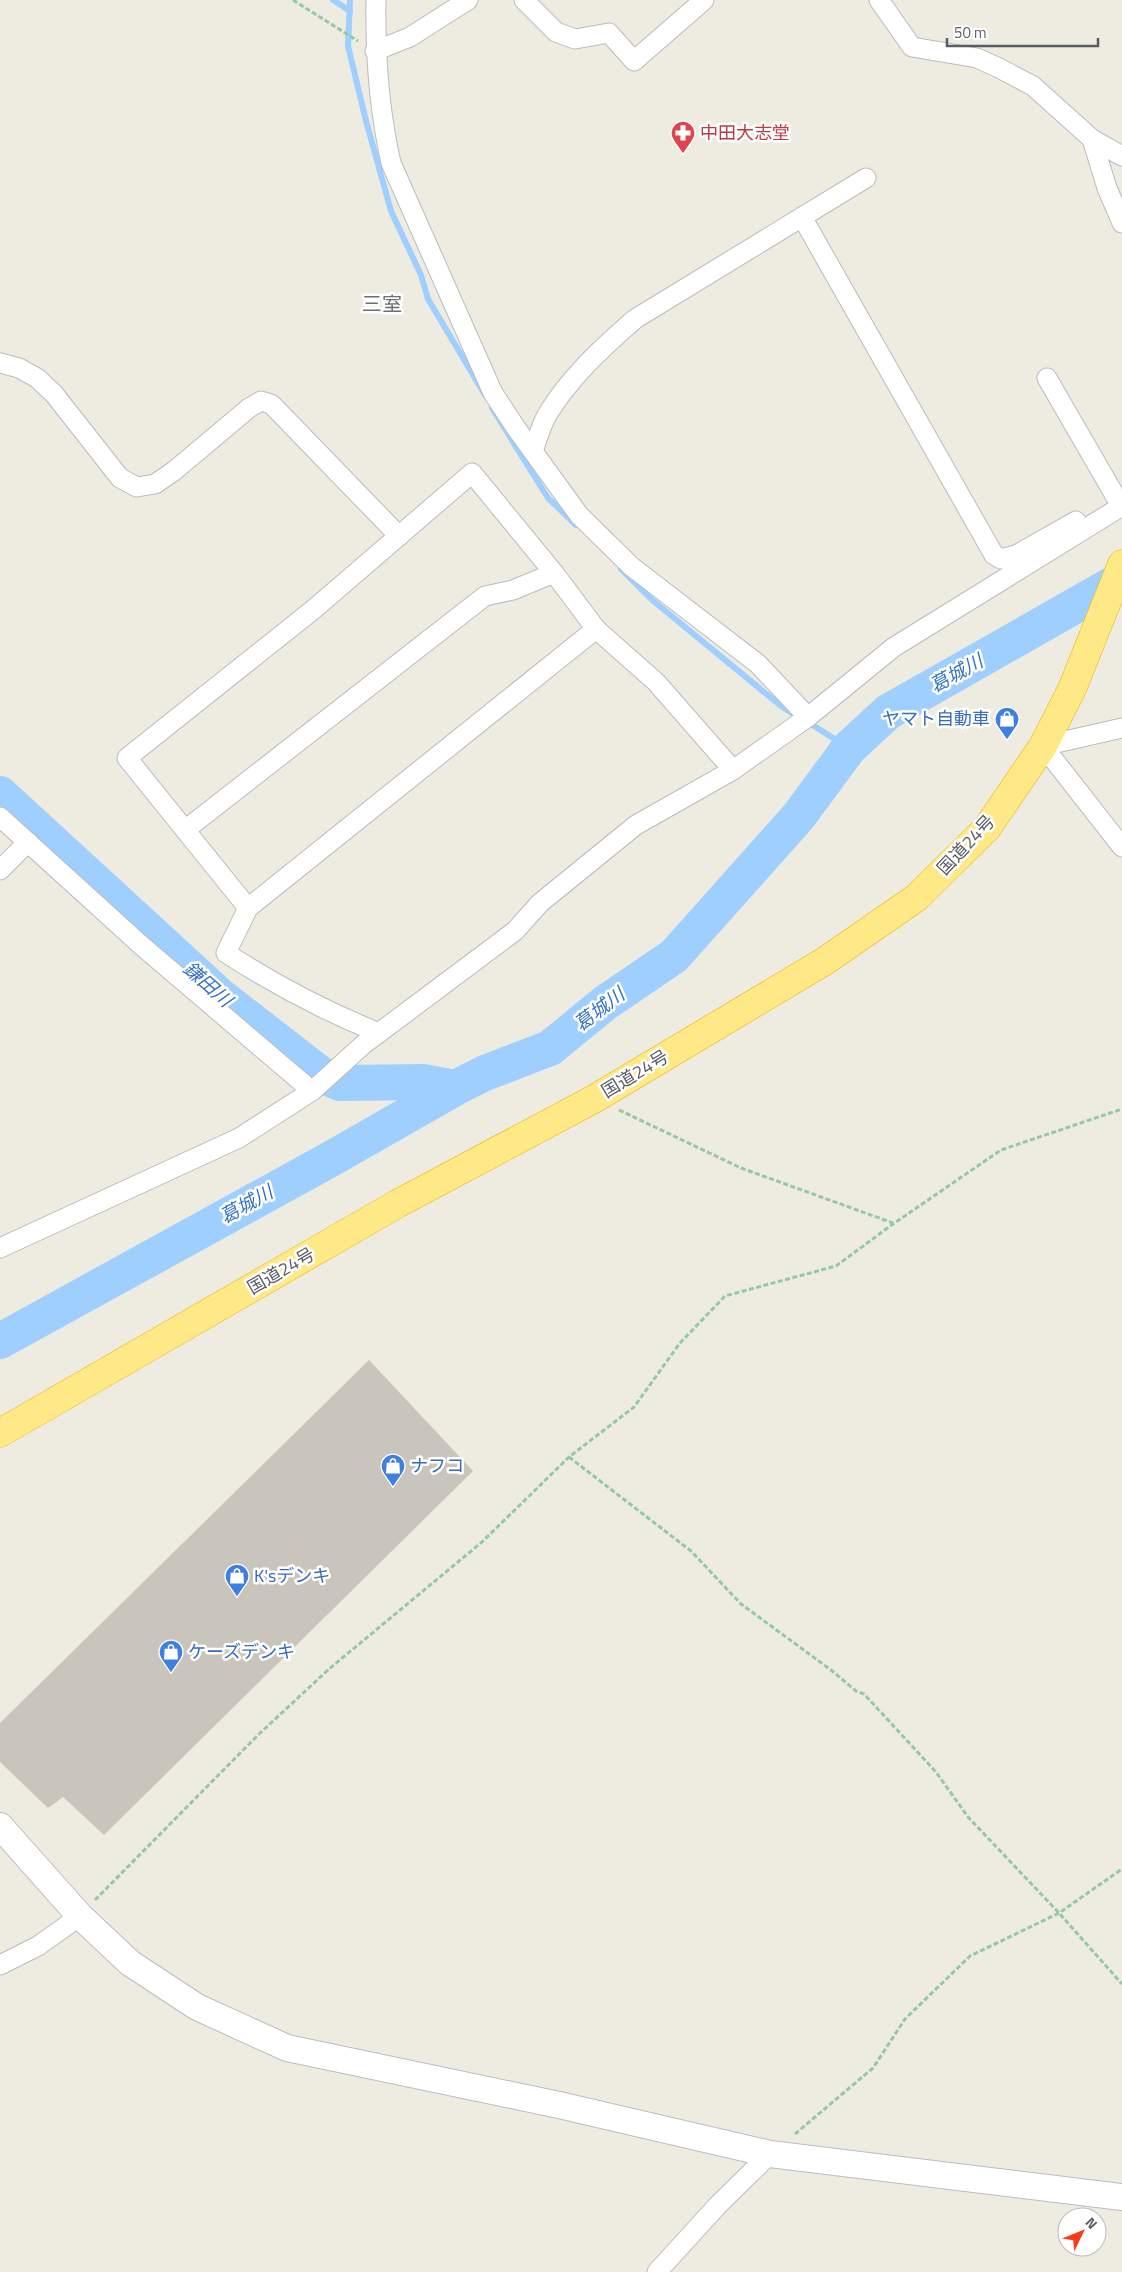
<svg xmlns="http://www.w3.org/2000/svg" width="1122" height="2272" viewBox="0 0 1122 2272" font-family="'Titillium Web','Noto Sans JP',sans-serif">
	<style>
		.lines { fill: none; stroke-linecap: round; stroke-linejoin: round }
		.stream { stroke: #9fcfff; stroke-width: 6 }
		.river { stroke: #9fcfff; stroke-width: 36 }
		.building { fill: #c9c5bd }
		.street-casing { stroke: #b9bbc1; stroke-width: 21 }
		.secondary-casing { stroke: #b9bdc4; stroke-width: 28 }
		.highway-casing { stroke: #eeb200; stroke-width: 29 }
		.path { stroke: #93c9a5; stroke-width: 3; stroke-dasharray: 5 2.5; stroke-linecap: butt }
		.street { stroke: #fff; stroke-width: 19 }
		.secondary { stroke: #fff; stroke-width: 26 }
		.highway { stroke: #ffe886; stroke-width: 28 }
		.labels { text-anchor: middle; stroke-width: 5; stroke-linejoin: round; paint-order: stroke }
		.health-label { font-size: 18px; fill: #be3a42; stroke: #fff; text-anchor: start }
		.shop-label { font-size: 18px; fill: #366cbe; stroke: #fff; text-anchor: start }
		.street-label { font-size: 18px; fill: #595d63; stroke: #fff }
		.water-label { font-size: 19px; font-style: italic; fill: #3572c4; stroke: #fff }
		.quarter-label { font-size: 20px; fill: #6a6f75; stroke: #fff }
	</style>
	<rect width="100%" height="100%" fill="#eeece0"/>
	<g class="lines">
		<g class="stream">
			<path d="M333,0L350,11"/>
			<path d="M350,0L348,46L366,121L391,211L421,275L428,299L485,395"/>
			<path d="M492,408L548,498L576,525"/>
			<path d="M621,569L651,599L781,706L795,715"/>
			<path d="M806,721L849,748"/>
		</g>
		<g class="river">
			<path d="M0,794L220,996L323,1076L340,1083L423,1082L455,1088"/>
			<path d="M0,1341L329,1160L455,1088L485,1073L550,1048L605,1003L674,956L798,817L849,748L888,712L1122,579"/>
		</g>
	</g>
	<path class="building" d="M369,1360L473,1471L104,1835L63,1797L48,1808L0,1762V1723Z"/>
	<g class="lines">
		<defs>
			<g id="street">
				<path d="M376,0C375,55 379,109 391,163L493,393L516,428L579,515L632,567L758,664L808,717"/>
				<path d="M524,0L556,32L575,39L609,33L634,61L704,0"/>
				<path d="M879,0L912,47L977,58L999,68L1033,86L1092,139L1122,156"/>
				<path d="M375,51L410,37L468,0"/>
				<path d="M1092,139L1107,188L1122,223"/>
				<path d="M802,217L994,555L1001,559L1016,555L1076,521"/>
				<path d="M0,363L19,368L37,378L54,394L120,478L137,487L155,484L174,471L249,408L261,401L271,404L279,412L399,536"/>
				<path d="M1047,378L1121,506"/>
				<path d="M533,451C537,440 541,426 547,415C569,378 603,347 635,319L866,178"/>
				<path d="M1122,728L1043,746L1122,847"/>
				<path d="M0,817L142,946L312,1091"/>
				<path d="M185,830L485,596L513,590L554,573"/>
				<path d="M0,870L28,842"/>
				<path d="M248,908L127,758L314,609L472,473L554,573L596,629"/>
				<path d="M379,1033C325,1011 275,985 226,953L248,908L596,629L656,682L733,770"/>
				<path d="M0,1248L239,1138L312,1091L364,1044L515,931L540,903L636,825L733,770L808,717L894,647L1122,506"/>
				<path d="M0,1965L38,1946L80,1916"/>
				<path d="M657,2272L718,2205L770,2154"/>
			</g>
			<path id="secondary" d="M0,1826L80,1916L130,1963L197,2007L287,2048L559,2105L770,2154L1122,2197"/>
			<path id="highway" d="M0,1433L397,1204L594,1099L825,961L916,898L987,828L1043,746L1072,689L1122,564"/>
		</defs>
		<use href="#street" class="street-casing"/>
		<use href="#secondary" class="secondary-casing"/>
		<use href="#highway" class="highway-casing"/>
		<g class="path">
			<path d="M293,0L358,41"/>
			<path d="M619,1110L741,1168L893,1223"/>
			<path d="M569,1457L691,1551L741,1604L831,1670L856,1691L864,1694L936,1772L968,1817L1059,1913L1122,1984"/>
			<path d="M95,1900L258,1735L329,1669L482,1542L569,1457L634,1407L680,1343L725,1296L836,1266L893,1224L1001,1150L1122,1109"/>
			<path d="M795,2134L873,2068L905,2019L970,1956L1059,1913L1122,1869"/>
		</g>
		<use href="#street" class="street"/>
		<use href="#secondary" class="secondary"/>
		<use href="#highway" class="highway"/>
	</g>
	<defs>
		<symbol id="pharmacy-pin" viewBox="-11 -11 22 30"><path d="M0 17L-7.5 6A9.5 9.5 0 1 1 7.5 6Z" fill="#e0444e" stroke="#fff"/><path d="M-2-6h4v4h4v4h-4v4h-4v-4h-4v-4h4Z" fill="#fff"/></symbol>
		<symbol id="shop-pin" viewBox="-11 -11 22 30"><path d="M0 17L-7.5 6A9.5 9.5 0 1 1 7.5 6Z" fill="#3f7fe0" stroke="#fff"/><path d="M-5-2.5h2.3a2.7 3.5 0 0 1 5.4 0H5L5.5 6h-11ZM-1.5-2.5h3a1.5 2.3 0 0 0-3 0Z" fill="#fff"/></symbol>
	</defs>
	<g fill-rule="evenodd">
		<use href="#pharmacy-pin" x="669" y="119" width="28" height="38"/>
		<use href="#shop-pin" x="993" y="705" width="28" height="38"/>
		<use href="#shop-pin" x="379" y="1452" width="28" height="38"/>
		<use href="#shop-pin" x="223" y="1562" width="28" height="38"/>
		<use href="#shop-pin" x="157" y="1638" width="28" height="38"/>
	</g>
	<g class="labels">
		<g class="health-label">
			<text x="700" y="139">中田大志堂</text>
		</g>
		<g class="shop-label">
			<text x="990" y="725" text-anchor="end">ヤマト自動車</text>
			<text x="410" y="1472">ナフコ</text>
			<text x="254" y="1582">K'sデンキ</text>
			<text x="188" y="1658">ケーズデンキ</text>
		</g>
		<g class="street-label">
			<text transform="translate(966 845) rotate(-47)" y="6">国道24号</text>
			<text transform="translate(635 1074) rotate(-31)" y="6">国道24号</text>
			<text transform="translate(281 1271) rotate(-30)" y="6">国道24号</text>
		</g>
		<g class="water-label">
			<text transform="translate(956 673) rotate(-29)" y="7">葛城川</text>
			<text transform="translate(208 984) rotate(41)" y="7">鎌田川</text>
			<text transform="translate(599 1009) rotate(-37)" y="7">葛城川</text>
			<text transform="translate(246 1204) rotate(-29)" y="7">葛城川</text>
		</g>
		<g class="quarter-label">
			<text x="382" y="311">三室</text>
		</g>
	</g>
	<g transform="translate(1082 2232) rotate(47)"><circle r="24" fill="#ffffff" stroke="#bdbec1"/>
	<path d="M0-4L9 19L0 12L-9 19Z" fill="#f93a1b"/>
	<text y="-8" font-size="14" font-weight="bold" text-anchor="middle" fill="#595d63">N</text>
	</g>
	<path d="M947 38v8h151v-8" fill="none" stroke="#595d63" stroke-width="2.5"/>
	<text x="954" y="38" font-size="15" fill="#595d63" stroke="#ffffff" stroke-width="4" paint-order="stroke">50 m</text>
</svg>
